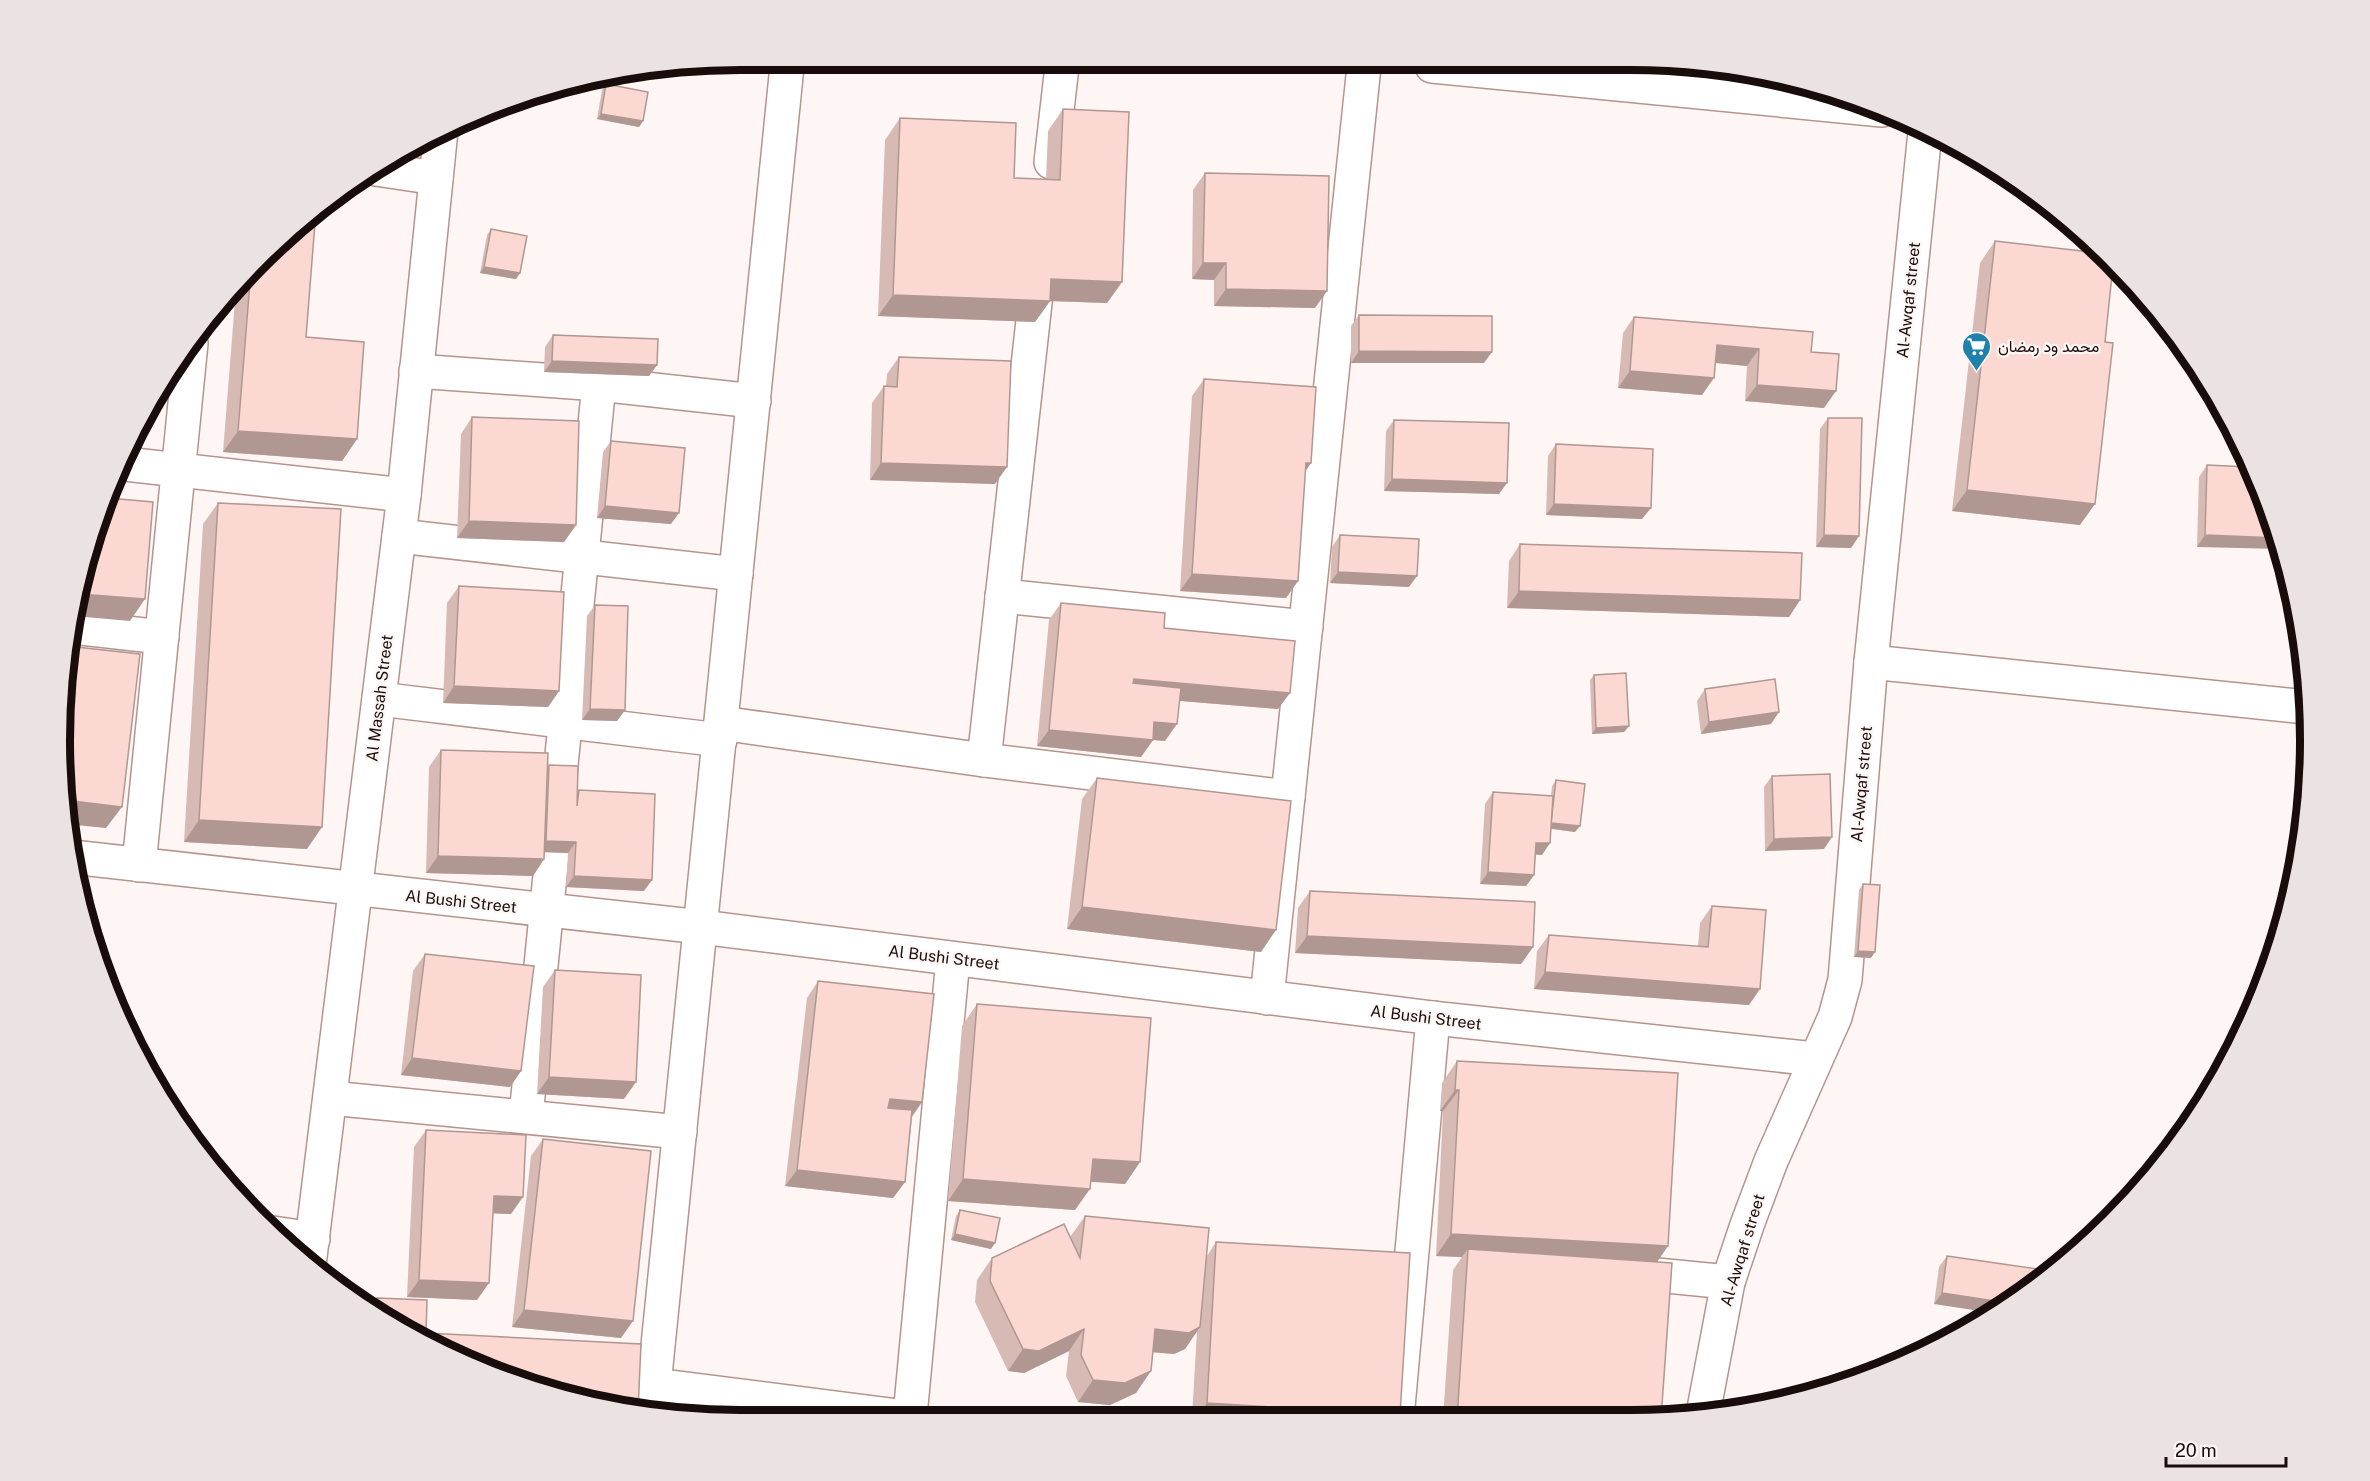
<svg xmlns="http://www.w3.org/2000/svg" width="2370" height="1481" viewBox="0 0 2370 1481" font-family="'Public Sans',Vazirmatn,sans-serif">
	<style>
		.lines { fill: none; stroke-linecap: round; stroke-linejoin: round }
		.street-casing { stroke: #b5948d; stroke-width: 36 }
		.street { stroke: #fff; stroke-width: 33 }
		.wall { fill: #d8bab4 }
		.shaded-wall { fill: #b09792 }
		.building { fill: #fbd8d1; stroke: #b09792; stroke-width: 1.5 }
		.labels { text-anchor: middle; stroke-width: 4.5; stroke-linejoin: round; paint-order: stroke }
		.street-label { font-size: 16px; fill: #190d0b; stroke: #fdf6f4 }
		.poi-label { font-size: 16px; fill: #190d0b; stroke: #fdf6f4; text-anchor: start }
		.rim { fill: none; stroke: #190d0b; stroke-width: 8 }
	</style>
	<rect width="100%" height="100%" fill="#fdf6f4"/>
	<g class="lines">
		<defs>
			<g id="street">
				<path d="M1432,66L1882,110"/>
				<path d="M1051,162L1062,66"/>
				<path d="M376,169L436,178"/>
				<path d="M416,371L599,384L754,401"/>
				<path d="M125,464L404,495"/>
				<path d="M399,536L736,574"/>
				<path d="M1002,596L1306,627"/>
				<path d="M72,627L162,637"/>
				<path d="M1871,662L2306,707"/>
				<path d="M379,699L720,740"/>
				<path d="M721,723L984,760L1288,797"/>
				<path d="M984,760L1038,276"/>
				<path d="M72,857L701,927L1433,1018L1815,1059"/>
				<path d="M139,865L191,343"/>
				<path d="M1267,998L1364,66"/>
				<path d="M330,1098L680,1132"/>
				<path d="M526,1116L599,384"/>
				<path d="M273,1233L313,1239"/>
				<path d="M309,1265L404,495L441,130"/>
				<path d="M1626,1272L1728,1282"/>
				<path d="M655,1385L898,1416"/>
				<path d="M1703,1414L1728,1282L1747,1225L1771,1161L1835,1017L1845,980L1871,662L1925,132"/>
				<path d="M651,1415L787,66"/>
				<path d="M910,1416L953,959"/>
				<path d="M1397,1418L1433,1018"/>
			</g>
		</defs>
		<use href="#street" class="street-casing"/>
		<use href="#street" class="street"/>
	</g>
	<g class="wall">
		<path d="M606,84L643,121L639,127L597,119L602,90Z"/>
		<path d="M1063,109L1122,282L1107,303L1050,301L1035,322L878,316L885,140L900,118L1014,178L1046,179L1048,131Z"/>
		<path d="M1205,173L1315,308L1214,306V280L1192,279L1193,190Z"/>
		<path d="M491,229L520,273L516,279L480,273L487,235Z"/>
		<path d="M1995,241L2080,525L1952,511L1980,263Z"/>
		<path d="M259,260L306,337L357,439L342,461L223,452L236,288Z"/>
		<path d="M1359,315L1484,363H1351V326Z"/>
		<path d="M1634,317L1811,352L1824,408L1745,401L1747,366L1716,363L1702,395L1618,388L1623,333Z"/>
		<path d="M553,335L657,365L649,376L544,372L545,347Z"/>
		<path d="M2182,348L2193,364H2182Z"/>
		<path d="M899,357L995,484L870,480L872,403L884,386H886L887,374Z"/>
		<path d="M1204,379L1311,463L1305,472L1298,581L1286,598L1180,591L1192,396Z"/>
		<path d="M472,417L576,525L564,542L457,538L461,434Z"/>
		<path d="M1828,418L1859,536L1851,548L1816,547L1820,429Z"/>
		<path d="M1394,420L1499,494L1384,491L1386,431Z"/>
		<path d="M611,441L671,524L597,518L603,452Z"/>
		<path d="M1556,444L1642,519L1546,515L1548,456Z"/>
		<path d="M2207,465L2274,521L2197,547L2199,477Z"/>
		<path d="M218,503L307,849L184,842L203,524Z"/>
		<path d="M1340,535L1409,587L1330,583L1332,547Z"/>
		<path d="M1520,544L1800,600L1789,617L1507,608L1509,561Z"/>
		<path d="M459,586L559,691L548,707L443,703L447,603Z"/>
		<path d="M1061,603L1164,628L1278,709L1179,701L1165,741L1153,740L1141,757L1037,746L1049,620Z"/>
		<path d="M595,605L625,710L617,721L582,720L587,616Z"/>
		<path d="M1594,675L1629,726L1624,732L1592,734L1590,680Z"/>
		<path d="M1705,689L1771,724L1701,734L1697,701Z"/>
		<path d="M441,750L547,767L549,765L577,792L579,790L644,891L566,887L568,853L545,852L544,859L533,876L426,873L429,767Z"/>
		<path d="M1772,776L1824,849L1765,851L1764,787Z"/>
		<path d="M1097,778L1261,952L1067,929L1082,799Z"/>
		<path d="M1556,780L1575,832L1551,829L1542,855L1535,854L1534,875L1526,886L1480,884L1485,804L1493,792L1551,796L1552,786Z"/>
		<path d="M1863,884L1871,958L1854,957L1859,890Z"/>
		<path d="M1310,891L1533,947L1521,964L1295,953L1298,908Z"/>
		<path d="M1712,906L1749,1005L1534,989L1537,951L1549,935L1698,946L1700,923Z"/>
		<path d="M425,954L521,1071L510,1087L401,1075L413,971Z"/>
		<path d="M555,970L624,1099L537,1094L543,987Z"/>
		<path d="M818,981L922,1102L912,1117L905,1182L893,1198L785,1186L807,998Z"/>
		<path d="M977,1004L1140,1162L1125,1184L1091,1181L1075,1210L948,1201L962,1026Z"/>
		<path d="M1457,1061L1658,1262L1661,1419H1443L1453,1270L1462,1257L1436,1256L1443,1111H1440L1442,1083Z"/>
		<path d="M426,1130L511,1214L493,1213L477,1300L407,1297L414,1147Z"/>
		<path d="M543,1139L621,1338L512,1327L531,1156Z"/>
		<path d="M960,1210L991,1249L951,1240L956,1216Z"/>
		<path d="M1085,1216L1207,1256L1216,1242L1400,1415L1397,1418L1192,1417L1197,1331L1185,1349L1174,1354L1152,1352L1136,1393L1110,1405L1078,1402L1066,1376L1069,1351L1024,1373L1008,1371L975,1302L977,1280L992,1258L1070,1237Z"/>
		<path d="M1947,1256L2051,1271L1934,1304L1939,1267Z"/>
		<path d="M377,1298L426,1333L480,1369L371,1306Z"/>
	</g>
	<g class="shaded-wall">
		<path d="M601,114L643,121L639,127L597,119Z"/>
		<path d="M1203,263H1226L1214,280L1192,279Z"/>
		<path d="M484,267L520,273L516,279L480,273Z"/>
		<path d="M1051,279L1122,282L1107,303L1050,301L1035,322L878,316L893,295Z"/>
		<path d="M1226,289L1327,291L1315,308L1214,306Z"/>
		<path d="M1717,345L1759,349L1747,366L1706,362Z"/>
		<path d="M1359,351L1492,352L1484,363H1351Z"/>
		<path d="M2187,356L2193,364H2182Z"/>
		<path d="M552,361L657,365L649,376L544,372Z"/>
		<path d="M1630,371L1714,378L1702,395L1618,388Z"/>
		<path d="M1757,385L1836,391L1824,408L1745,401Z"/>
		<path d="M151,410L158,411L146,427H143Z"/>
		<path d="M238,431L357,439L342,461L223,452Z"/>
		<path d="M881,463L1007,467L995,484L870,480Z"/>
		<path d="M1306,463H1311L1299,480Z"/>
		<path d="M1392,479L1507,483L1499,494L1384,491Z"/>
		<path d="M1967,490L2095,504L2080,525L1952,511Z"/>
		<path d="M1554,504L1651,508L1642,519L1546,515Z"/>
		<path d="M605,506L679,513L671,524L597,518Z"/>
		<path d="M469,521L576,525L564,542L457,538Z"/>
		<path d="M1824,535L1859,536L1851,548L1816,547Z"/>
		<path d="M2205,535L2278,538L2280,549L2197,547Z"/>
		<path d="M1338,572L1417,576L1409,587L1330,583Z"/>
		<path d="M1192,574L1298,581L1286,598L1180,591Z"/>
		<path d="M1519,591L1800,600L1789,617L1507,608Z"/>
		<path d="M79,594L145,599L130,621L74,616Z"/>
		<path d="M1134,679L1290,693L1278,709L1122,696Z"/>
		<path d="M454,686L559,691L548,707L443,703Z"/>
		<path d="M590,709L625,710L617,721L582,720Z"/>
		<path d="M1779,712L1771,724L1701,734L1709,722Z"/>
		<path d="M1154,722L1177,724L1165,741L1143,739Z"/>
		<path d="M1629,726L1624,732L1592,734L1596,728Z"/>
		<path d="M1049,730L1153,740L1141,757L1037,746Z"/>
		<path d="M64,800L122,807L106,828L65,824Z"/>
		<path d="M199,820L322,827L307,849L184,842Z"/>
		<path d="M1551,823L1580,826L1575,832L1547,828Z"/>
		<path d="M1832,837L1824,849L1765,851L1774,839Z"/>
		<path d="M546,841L576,842L568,853L538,852Z"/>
		<path d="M1536,843H1550L1542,855L1528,854Z"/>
		<path d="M438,856L544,859L533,876L426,873Z"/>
		<path d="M1488,872L1534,875L1526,886L1480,884Z"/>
		<path d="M574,876L652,880L644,891L566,887Z"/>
		<path d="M1082,907L1276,930L1261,952L1067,929Z"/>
		<path d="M1307,936L1533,947L1521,964L1295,953Z"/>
		<path d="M1858,951L1875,952L1871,958L1854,957Z"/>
		<path d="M1545,972L1760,989L1749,1005L1534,989Z"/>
		<path d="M412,1058L521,1071L510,1087L401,1075Z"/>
		<path d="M549,1077L636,1082L624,1099L537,1094Z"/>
		<path d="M1455,1090H1459L1443,1111H1440Z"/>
		<path d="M890,1099L922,1102L910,1119L878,1116Z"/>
		<path d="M1093,1159L1140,1162L1125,1184L1078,1181Z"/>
		<path d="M797,1170L905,1182L893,1198L785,1186Z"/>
		<path d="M963,1179L1090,1189L1075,1210L948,1201Z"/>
		<path d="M494,1196L523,1197L511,1214L482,1213Z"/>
		<path d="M955,1234L995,1243L991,1249L951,1240Z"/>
		<path d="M1451,1234L1668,1246L1653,1268L1468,1249L1462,1257L1436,1256Z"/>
		<path d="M419,1280L489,1283L477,1300L407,1297Z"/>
		<path d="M1942,1293L2008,1303L1993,1313L1934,1304Z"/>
		<path d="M524,1310L633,1321L621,1338L512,1327Z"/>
		<path d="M1200,1327L1185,1349L1174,1354L1139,1351L1155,1329Z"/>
		<path d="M1084,1329L1069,1351L1024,1373L1008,1371L1023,1349Z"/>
		<path d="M1151,1371L1136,1393L1110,1405L1078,1402L1093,1380Z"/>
		<path d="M1207,1403L1400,1415L1397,1418H1196Z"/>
	</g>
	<g class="building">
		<path d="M606,84L648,92L643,121L601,114Z"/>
		<path d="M1063,109L1129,112L1122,282L1051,279L1050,301L893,295L900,118L1016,123L1014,178L1060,180Z"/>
		<path d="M1205,173L1329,176L1327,291L1226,289V263H1203Z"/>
		<path d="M316,210L306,337L364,342L357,439L238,431L251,270L259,260Z"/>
		<path d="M491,229L527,236L520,273L484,267Z"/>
		<path d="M1995,241L2099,253L2113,265L2105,342L2113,343L2095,504L1967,490Z"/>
		<path d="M1359,315L1492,316V352L1359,351Z"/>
		<path d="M1634,317L1813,332L1811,352L1839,354L1836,391L1757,385L1759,349L1717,345L1714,378L1630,371Z"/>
		<path d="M553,335L658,339L657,365L552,361Z"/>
		<path d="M899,357L1011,361L1007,467L881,463L884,386L897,387Z"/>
		<path d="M1204,379L1316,387L1311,463H1306L1298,581L1192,574Z"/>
		<path d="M158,396V411L151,410Z"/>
		<path d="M472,417L579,421L576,525L469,521Z"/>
		<path d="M1828,418H1862L1859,536L1824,535Z"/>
		<path d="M1394,420L1509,423L1507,483L1392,479Z"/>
		<path d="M611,441L685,448L679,513L605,506Z"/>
		<path d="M1556,444L1653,449L1651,508L1554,504Z"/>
		<path d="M2207,465L2249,467L2274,521L2278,538L2205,535Z"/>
		<path d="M108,498L153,502L145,599L79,594L96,522Z"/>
		<path d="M218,503L341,509L322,827L199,820Z"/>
		<path d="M1340,535L1419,539L1417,576L1338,572Z"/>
		<path d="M1520,544L1802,553L1800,600L1519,591Z"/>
		<path d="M459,586L564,592L559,691L454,686Z"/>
		<path d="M1061,603L1165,613L1164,628L1295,641L1290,693L1134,679L1133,683L1181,688L1177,724L1154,722L1153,740L1049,730Z"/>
		<path d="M595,605L628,606L625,710L590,709Z"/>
		<path d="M67,646L140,654L122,807L64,800L60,740L66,651Z"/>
		<path d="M1626,673L1629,726L1596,728L1594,675Z"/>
		<path d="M1775,679L1779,712L1709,722L1705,689Z"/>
		<path d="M441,750L548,753L544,859L438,856Z"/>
		<path d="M549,765L578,766L577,806L579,790L655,794L652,880L574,876L576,842L546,841Z"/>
		<path d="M1830,774L1832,837L1774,839L1772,776Z"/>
		<path d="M1097,778L1291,801L1276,930L1082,907Z"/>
		<path d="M1556,780L1585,784L1580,826L1551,823Z"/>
		<path d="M1493,792L1553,796L1550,843H1536L1534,875L1488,872Z"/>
		<path d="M1863,884L1880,885L1875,952L1858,951Z"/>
		<path d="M1310,891L1535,902L1533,947L1307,936Z"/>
		<path d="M1712,906L1766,910L1760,989L1545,972L1549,935L1708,947Z"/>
		<path d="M425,954L534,966L521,1071L412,1058Z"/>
		<path d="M555,970L641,975L636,1082L549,1077Z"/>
		<path d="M818,981L934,994L922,1102L890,1099L888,1108L912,1110L905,1182L797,1170Z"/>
		<path d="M977,1004L1151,1018L1140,1162L1093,1159L1090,1189L963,1179Z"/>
		<path d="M1457,1061L1678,1073L1668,1246L1451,1234L1459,1090H1455Z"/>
		<path d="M426,1130L526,1135L523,1197L494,1196L489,1283L419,1280Z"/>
		<path d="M543,1139L651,1151L633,1321L524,1310Z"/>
		<path d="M960,1210L1000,1218L995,1243L955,1234Z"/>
		<path d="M1085,1216L1209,1228L1200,1327L1189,1333L1155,1329L1151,1371L1125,1383L1093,1380L1081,1355L1084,1329L1039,1351L1023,1349L990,1281L992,1258L1064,1224L1080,1258Z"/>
		<path d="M1216,1242L1410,1253L1400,1415L1207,1403Z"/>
		<path d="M1468,1249L1672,1263L1661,1419H1457Z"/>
		<path d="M1947,1256L2051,1271L2008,1303L1942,1293Z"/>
		<path d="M377,1298L427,1300L426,1333L641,1344L638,1411L480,1369L376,1309Z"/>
	</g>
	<defs>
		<symbol id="supermarket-pin" viewBox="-11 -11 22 30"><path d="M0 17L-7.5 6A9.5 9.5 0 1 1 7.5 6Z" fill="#1f80ac" stroke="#fdf6f4"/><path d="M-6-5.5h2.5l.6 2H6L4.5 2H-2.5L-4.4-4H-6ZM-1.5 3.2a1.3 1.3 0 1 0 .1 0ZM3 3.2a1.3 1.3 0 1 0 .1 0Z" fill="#fff"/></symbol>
	</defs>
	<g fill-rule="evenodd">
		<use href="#supermarket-pin" x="1960" y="330" width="33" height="45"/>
	</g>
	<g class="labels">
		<g class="street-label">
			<text transform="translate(1908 300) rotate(-84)" y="6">Al-Awqaf street</text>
			<text transform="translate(379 698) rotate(-83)" y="6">Al Massah Street</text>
			<text transform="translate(1861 784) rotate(-85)" y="6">Al-Awqaf street</text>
			<text transform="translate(461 901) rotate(6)" y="6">Al Bushi Street</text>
			<text transform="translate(944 957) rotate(7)" y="6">Al Bushi Street</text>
			<text transform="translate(1426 1017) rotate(7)" y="6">Al Bushi Street</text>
			<text transform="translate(1742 1250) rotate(-73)" y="6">Al-Awqaf street</text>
		</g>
		<g class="poi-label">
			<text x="1998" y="352">محمد ود رمضان</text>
		</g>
	</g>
	<path d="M0 0H2370V1481H0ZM740 70H1630A670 670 0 0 1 2300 740V740A670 670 0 0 1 1630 1410H740A670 670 0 0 1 70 740V740A670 670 0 0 1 740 70Z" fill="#ebe3e1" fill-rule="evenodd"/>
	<path class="rim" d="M740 70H1630A670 670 0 0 1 2300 740V740A670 670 0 0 1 1630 1410H740A670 670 0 0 1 70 740V740A670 670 0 0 1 740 70Z"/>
	<path d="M2166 1457v9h120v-9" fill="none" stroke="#190d0b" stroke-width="3"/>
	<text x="2175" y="1457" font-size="18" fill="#190d0b" stroke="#fdf6f4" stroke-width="4.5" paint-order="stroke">20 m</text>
</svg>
